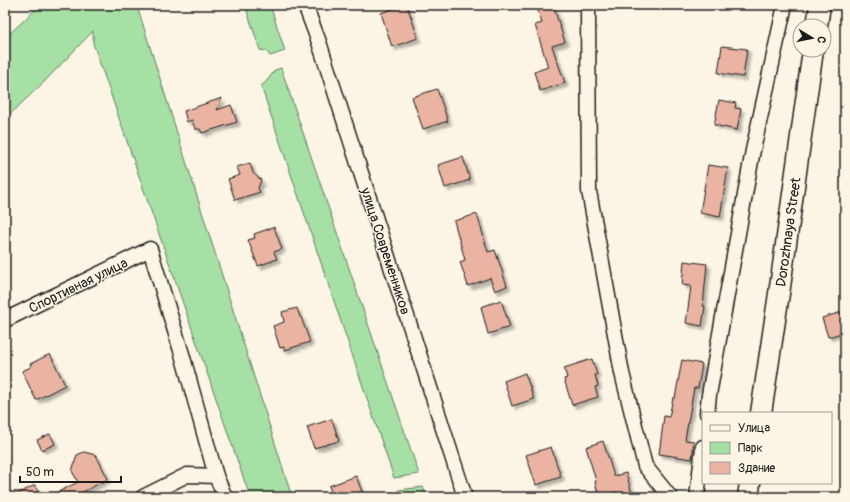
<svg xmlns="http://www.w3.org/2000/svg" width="850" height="502" viewBox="0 0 850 502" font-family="Pangolin,sans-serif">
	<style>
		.green { fill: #a6e0a5; stroke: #617e60 }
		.building { fill: #ebb3a2; stroke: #1c1c1c; filter: url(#shadow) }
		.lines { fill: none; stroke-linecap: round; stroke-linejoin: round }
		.street-casing { stroke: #1c1c1c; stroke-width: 17 }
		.secondary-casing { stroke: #1c1c1c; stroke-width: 23 }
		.street { stroke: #fcf5e5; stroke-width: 14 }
		.secondary { stroke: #fcf5e5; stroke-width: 20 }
		.labels { text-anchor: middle; stroke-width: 3; stroke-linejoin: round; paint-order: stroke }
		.street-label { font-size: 14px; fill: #1c1c1c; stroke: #fcf5e5 }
	</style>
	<defs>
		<filter id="shadow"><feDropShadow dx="3.5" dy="3.5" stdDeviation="1" flood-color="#0004"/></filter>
	</defs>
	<rect width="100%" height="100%" fill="#fcf5e5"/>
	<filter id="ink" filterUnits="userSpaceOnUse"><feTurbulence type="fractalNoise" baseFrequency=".025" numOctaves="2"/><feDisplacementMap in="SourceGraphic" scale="8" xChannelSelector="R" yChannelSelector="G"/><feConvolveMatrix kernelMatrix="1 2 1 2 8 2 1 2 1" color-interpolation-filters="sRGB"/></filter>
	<g filter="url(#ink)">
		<g class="green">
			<path d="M40,5H136L138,9L292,497H250L93,43V31L44,82L5,119V38Z"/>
			<path d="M245,5H270L285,51L270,56L266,51L260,50Z"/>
			<path d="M281,68L419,474L394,478L261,86L266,82L275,70Z"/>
			<path d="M423,487L427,497H400L398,490Z"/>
		</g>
		<g class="building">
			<path d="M403,5H407L418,38L392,47L381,13Z"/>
			<path d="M536,5H553L565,42L552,46L565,83L540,91L534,72L548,67L535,25L542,23Z"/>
			<path d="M722,46L747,49L743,77L718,73Z"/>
			<path d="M437,89L448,121L423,129L412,97Z"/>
			<path d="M222,98L217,110L231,105L237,122L202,133L200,129H195L192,120L187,122L184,111Z"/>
			<path d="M719,100L736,103L735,108L741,109L737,130L714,125Z"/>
			<path d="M463,157L470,180L445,188L438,165Z"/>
			<path d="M250,163L253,173L261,180L258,188L260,192L235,200L228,179L240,175L237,167Z"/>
			<path d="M708,165L728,168L720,217L700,213Z"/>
			<path d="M477,214L488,252L495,250L507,286L495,291L490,278L468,286L460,262L465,260L454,221Z"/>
			<path d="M274,227L282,249L274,252L277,259L258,266L248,240L255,238L254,234Z"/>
			<path d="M684,261L707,264L703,306H705L702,326L686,323L691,286L682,285Z"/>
			<path d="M501,300L510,327L488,334L481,307Z"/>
			<path d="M297,308L300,317H301L310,342L285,350L284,347L280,348L273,326L284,322L282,312Z"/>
			<path d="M845,311V332L828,337L822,318Z"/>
			<path d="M50,354L65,385L36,400L22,371L31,367L30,364Z"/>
			<path d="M592,359L597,375H595L598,386L595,387L598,397L572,405L564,379L567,378L564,368Z"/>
			<path d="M682,360L702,364L698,388H694L685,440L694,441L692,459L659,454L664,416L669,417L673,398H675Z"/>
			<path d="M525,373L534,399L512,406L504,381Z"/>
			<path d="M332,419L339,441L314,448L307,427Z"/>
			<path d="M50,434L55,444L42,450L37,440Z"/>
			<path d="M603,441L614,476L626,473L633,497H619L617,492L599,497L595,482L596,481L586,447Z"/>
			<path d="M551,447L561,477L536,485L526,455Z"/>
			<path d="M84,452L96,455L108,479L73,497H48L78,482L72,471L77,455Z"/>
			<path d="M356,476L364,497H333L329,486Z"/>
			<path d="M35,485L41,497H11Z"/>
		</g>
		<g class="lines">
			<defs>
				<g id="street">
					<path d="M305,5L319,42L465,497"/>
					<path d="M588,5L589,191L622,373L645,466L670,497"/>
					<path d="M5,320L150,249L182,354L216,476L225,497"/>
					<path d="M707,413L709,395L753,150L785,5"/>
					<path d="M143,497L187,475L216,476"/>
					<path d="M697,497L703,447"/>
				</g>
				<g id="secondary">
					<path d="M817,26L820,5"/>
					<path d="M761,413L780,287L813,50"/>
					<path d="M748,497L750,483"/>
				</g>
			</defs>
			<use href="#street" class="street-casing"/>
			<use href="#secondary" class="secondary-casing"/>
			<use href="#street" class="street"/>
			<use href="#secondary" class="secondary"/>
		</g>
	</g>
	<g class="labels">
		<g class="street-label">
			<text transform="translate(788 232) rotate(-82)" y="5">Dorozhnaya Street</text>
			<text transform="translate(386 251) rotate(72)" y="5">улица Современников</text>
			<text transform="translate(78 285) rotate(-26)" y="5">Спортивная улица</text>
		</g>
	</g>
	<rect width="850" height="502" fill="none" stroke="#fcf5e5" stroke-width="20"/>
	<rect x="10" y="10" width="830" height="482" fill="none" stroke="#1c1c1c" stroke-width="1.5" filter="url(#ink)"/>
	<rect x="702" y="412" width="130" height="72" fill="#fcf5e5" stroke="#a29e95"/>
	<rect x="710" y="425" width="20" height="6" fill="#fcf5e5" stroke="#a29e95"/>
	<text x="738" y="432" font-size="12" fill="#1c1c1c">Улица</text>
	<rect x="710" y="442" width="20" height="12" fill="#a6e0a5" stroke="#a29e95"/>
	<text x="738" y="452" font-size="12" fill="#1c1c1c">Парк</text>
	<rect x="710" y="462" width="20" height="12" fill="#ebb3a2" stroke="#a29e95"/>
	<text x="738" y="472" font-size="12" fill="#1c1c1c">Здание</text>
	<g transform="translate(812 38) rotate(100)"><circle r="19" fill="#fcf5e5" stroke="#a29e95"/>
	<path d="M0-3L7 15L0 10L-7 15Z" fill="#1c1c1c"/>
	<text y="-6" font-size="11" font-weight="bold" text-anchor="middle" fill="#1c1c1c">С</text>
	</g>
	<path d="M20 476v6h101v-6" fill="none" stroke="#1c1c1c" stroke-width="2"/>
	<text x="26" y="476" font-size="12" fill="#1c1c1c" stroke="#fcf5e5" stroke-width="3" paint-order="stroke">50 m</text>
</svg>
